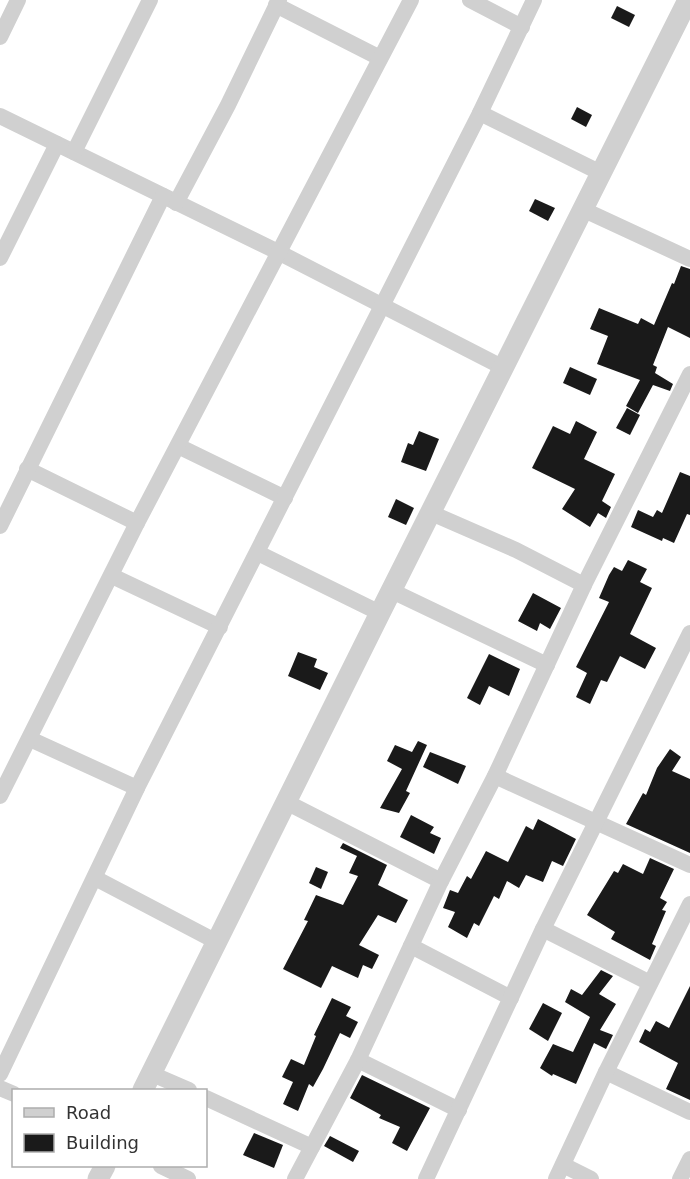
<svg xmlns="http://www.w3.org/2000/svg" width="690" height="1179" viewBox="0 0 690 1179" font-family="'DejaVu Sans',sans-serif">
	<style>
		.building { fill: #1a1a1a }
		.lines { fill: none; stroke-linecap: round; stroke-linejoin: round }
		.minor { stroke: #d0d0d0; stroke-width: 16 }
		.tertiary { stroke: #d0d0d0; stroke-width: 21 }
	</style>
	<rect width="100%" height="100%" fill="#fff"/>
	<g class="building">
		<path d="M617,6L635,15L629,27L611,18Z"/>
		<path d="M577,107L592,115L586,127L571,119Z"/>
		<path d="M535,199L555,208L548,221L529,211Z"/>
		<path d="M681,266L690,269V338L668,327L653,365L657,367L655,373L673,384L670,391L653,385L638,413L626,406L640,380L597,364L608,336L590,329L599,308L638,324L641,318L654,325L672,283L674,284Z"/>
		<path d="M570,367L597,379L590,395L563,383Z"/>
		<path d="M627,408L640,415L630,435L616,428Z"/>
		<path d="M576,421L597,432L584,459L615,474L602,501L611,507L606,518L598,513L590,527L562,509L575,489L532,468L553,426L570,434Z"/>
		<path d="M419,431L439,439L426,471L401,462L408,443L413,445Z"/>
		<path d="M680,472L690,476V515L687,514L674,543L663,538L662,541L631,527L638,510L653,517L657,510L662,513Z"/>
		<path d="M396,499L414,508L406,525L388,517Z"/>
		<path d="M628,560L647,569L640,582L652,588L630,634L656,648L645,669L620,656L607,682L601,680L590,704L576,697L587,673L576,667L609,602L599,598L609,575L614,567L622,571Z"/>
		<path d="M533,593L561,608L550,629L540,623L537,631L518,621Z"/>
		<path d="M298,652L317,659L314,667L328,673L320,690L288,676Z"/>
		<path d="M489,654L520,669L509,696L489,686L480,705L467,698Z"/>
		<path d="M418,741L427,745L406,791L410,793L399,813L380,808L402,769L387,761L395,745L412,752Z"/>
		<path d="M670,749L681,757L672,771L690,779V853L626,824L643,793L646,795L657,768Z"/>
		<path d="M430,752L466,766L458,784L423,767Z"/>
		<path d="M411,815L434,827L430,833L441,838L434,854L400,837Z"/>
		<path d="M538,819L576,839L563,866L552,861L543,882L526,875L519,888L507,881L499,899L494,896L479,926L474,923L467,938L448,927L455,912L443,908L450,890L458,893L467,876L471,879L486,851L508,862L526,826L533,830Z"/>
		<path d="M343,843L387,865L378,885L408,900L396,923L378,915L359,945L379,955L372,969L363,965L358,978L332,966L321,988L283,969L308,921L304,920L316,895L343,905L358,876L349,873L357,856L340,848Z"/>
		<path d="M650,858L674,869L660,898L667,902L662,910L666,911L652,944L656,946L650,960L611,939L615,932L587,915L614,871L618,873L623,864L643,874Z"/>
		<path d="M316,867L328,872L321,889L309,883Z"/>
		<path d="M601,970L613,976L599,994L616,1004L600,1030L613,1035L606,1049L594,1043L576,1084L553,1074L552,1076L540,1068L553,1044L573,1052L590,1017L565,1002L571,989L582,995Z"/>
		<path d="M690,986V1100L666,1089L678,1063L639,1042L645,1029L650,1032L656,1021L669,1028Z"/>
		<path d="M332,998L351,1007L346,1016L358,1022L350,1038L340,1033L323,1069L313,1087L309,1084L298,1111L283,1104L293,1082L282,1077L291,1059L304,1065L316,1036L314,1035Z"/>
		<path d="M543,1003L562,1013L548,1041L529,1029Z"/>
		<path d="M362,1075L430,1108L407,1151L392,1143L400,1127L379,1118L381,1115L350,1098Z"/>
		<path d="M254,1133L283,1145L274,1168L243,1155Z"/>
		<path d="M330,1136L359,1151L353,1162L324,1146Z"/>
	</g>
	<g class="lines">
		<g class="minor">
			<path d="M470,0L522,27"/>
			<path d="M276,5L380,58"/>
			<path d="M0,37L18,0"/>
			<path d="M480,113L601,173"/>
			<path d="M0,116L278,252L504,368"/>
			<path d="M74,152L150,0"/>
			<path d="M176,203L228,105L279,0"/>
			<path d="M582,209L690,259"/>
			<path d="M0,258L57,144"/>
			<path d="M178,446L285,498"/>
			<path d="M27,469L137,523"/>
			<path d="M431,513L516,550L584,585"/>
			<path d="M0,526L163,196"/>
			<path d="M258,553L380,613"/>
			<path d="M112,576L220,627"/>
			<path d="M392,591L547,665"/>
			<path d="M30,739L137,788"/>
			<path d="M495,776L690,865"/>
			<path d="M0,796L137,523L411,0"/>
			<path d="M286,802L441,881"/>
			<path d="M95,878L217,942"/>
			<path d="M543,929L650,983"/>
			<path d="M411,946L511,998"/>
			<path d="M358,1060L459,1110"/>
			<path d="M606,1072L690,1112"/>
			<path d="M0,1074L137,788L480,113L534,0"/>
			<path d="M152,1074L189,1090"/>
			<path d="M0,1088L14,1094"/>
			<path d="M206,1098L312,1147"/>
			<path d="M563,1165L591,1179"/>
			<path d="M161,1166L188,1179"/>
			<path d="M295,1179L358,1060L441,881L495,776L584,585L690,374"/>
			<path d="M426,1179L543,929L690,633"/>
			<path d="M556,1179L606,1072L690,904"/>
			<path d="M680,1179L690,1159"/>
		</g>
		<g class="tertiary">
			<path d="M143,1090L380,613L688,0"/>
			<path d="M98,1179L105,1166"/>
		</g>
	</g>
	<rect x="12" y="1089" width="195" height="78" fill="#ffffff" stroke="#adadad" stroke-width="1.5"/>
	<rect x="24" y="1108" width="30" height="9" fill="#d0d0d0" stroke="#adadad" stroke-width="1.5"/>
	<text x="66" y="1119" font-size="18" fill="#333333">Road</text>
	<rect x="24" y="1134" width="30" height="18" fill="#1a1a1a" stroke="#adadad" stroke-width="1.5"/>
	<text x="66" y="1149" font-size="18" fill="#333333">Building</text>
</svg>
